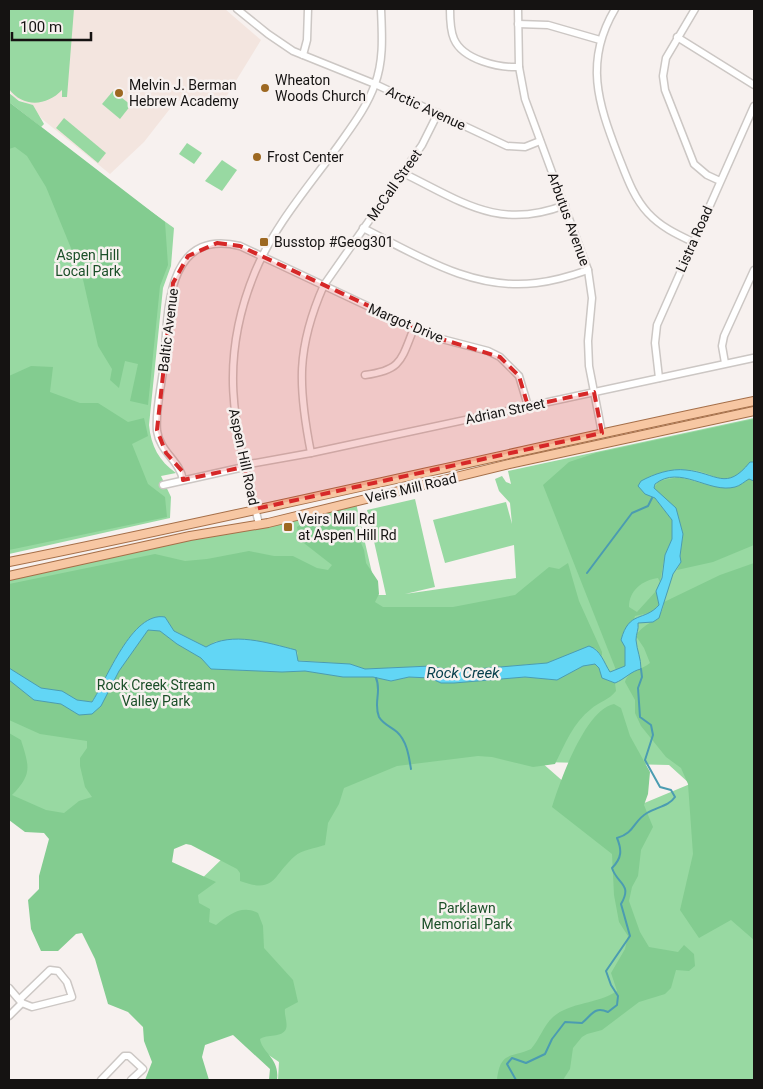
<svg xmlns="http://www.w3.org/2000/svg" width="763" height="1089" viewBox="0 0 763 1089" font-family="Roboto,sans-serif">
	<style>
		.built { fill: #f3e5df }
		.green { fill: #98d9a2; fill-rule: evenodd }
		.forest { fill: #83cc90 }
		.water { fill: #62d6f5; stroke: #4b9cb1 }
		.lines { fill: none; stroke-linecap: round; stroke-linejoin: round }
		.stream { stroke: #4b9cb1; stroke-width: 2 }
		.minor-casing { stroke: #ccc7c4; stroke-width: 9 }
		.major-casing { stroke: #a56f49; stroke-width: 10 }
		.minor { stroke: #fff; stroke-width: 6 }
		.major { stroke: #f7c7a3; stroke-width: 8 }
		.marked { fill: #d62828; fill-opacity: 0.2; stroke: #d62828; stroke-width: 4; stroke-dasharray: 10 6; stroke-linejoin: round }
		.poi-dot { fill: #9d6821; stroke: #f7f1ef; stroke-width: 2 }
		.labels { text-anchor: middle; stroke-width: 5; stroke-linejoin: round; paint-order: stroke }
		.poi-label { font-size: 14px; fill: #151312; stroke: #f7f1ef; text-anchor: start }
		.street-label { font-size: 14px; fill: #151312; stroke: #f7f1ef }
		.park-label { font-size: 14px; fill: #1b4f28; stroke: #f7f1ef }
		.water-label { font-size: 15px; font-style: italic; fill: #053d4a; stroke: #f7f1ef }
	</style>
	<rect width="100%" height="100%" fill="#f7f1ef"/>
	<path class="built" d="M9,9H225L261,40L226,97L176,101L144,142L110,174L42,119L32,106L13,97L9,90Z"/>
	<g class="green">
		<path d="M9,9H74L67,97H62V90C47,106 23,108 9,89Z"/>
		<path d="M113,91L131,105L120,119L102,104Z"/>
		<path d="M9,93L19,101L33,105L44,124L41,127L9,102Z"/>
		<path d="M9,110L174,228L171,266L163,288L149,425C151,446 159,461 176,473L161,476L171,497L170,518L9,554Z"/>
		<path d="M64,118L106,153L98,163L56,128Z"/>
		<path d="M187,143L202,153L194,164L179,154Z"/>
		<path d="M222,160L237,170L222,191L205,181Z"/>
		<path d="M754,418V1080H278L279,1062L239,1035L188,892L227,854L320,795L82,865L27,813L9,805V578L356,503L377,595H386L367,510L415,499L435,587L405,594L516,578L514,545L445,563L433,520L506,502L512,524L510,503L499,491L495,479L502,476L506,482L511,484L508,471ZM541,762L669,765L690,784L606,819Z"/>
	</g>
	<g class="forest">
		<path d="M9,102L165,222L168,265L160,286L148,405L130,401L138,364L125,361L119,388L110,380L112,369L98,346L82,275L46,187L27,156L15,147L9,149Z"/>
		<path d="M31,366L53,367L50,392L80,403H98L128,422L144,418L148,436L132,444L148,484L165,497L167,517L9,550V376Z"/>
		<path d="M754,419V462H750C722,497 714,466 683,470C669,472 654,478 641,481L672,520V539L665,555L660,582L658,578C642,580 629,591 629,607L637,612L656,591L659,604L653,612L635,616L625,647V666L616,670L543,485L569,462L596,453Z"/>
		<path d="M679,477L711,486L736,487L749,479L754,481V545L713,562L677,570L681,562L680,556L683,534L654,488L659,481Z"/>
		<path d="M343,514H349L364,550L366,563L378,581L379,594L375,602L383,607H453L515,595L549,567L559,569L568,563L579,601L602,652V656L595,648L547,663L453,671L430,666L365,669L350,664L297,660L298,653L296,650L275,646L216,641L206,647L174,631L165,617C132,611 107,679 92,702L77,700L62,691L41,688L9,668V584L155,554L185,561L207,559L249,551L274,556H293L317,568L328,570L332,565L300,540L297,527L301,524Z"/>
		<path d="M754,563V940L731,920L699,938L680,910L693,854L688,784L681,768L666,757L641,726L635,713V700L625,682C628,671 641,670 650,663L644,648L636,636C644,621 663,622 664,602L720,575Z"/>
		<path d="M152,629L160,631L177,644L201,658L211,669L282,672L305,671L343,677H373L391,681L409,677L430,678L441,683H454L525,677L557,680L583,666L595,664L599,668L602,678L615,683L616,691C609,700 599,702 591,709C573,723 565,744 555,764L533,767L492,757L478,756L397,766L344,788L339,804L328,823L325,845C316,848 301,850 295,856C272,876 276,894 240,881V873L237,869L191,845L186,844L174,849L172,862L216,882L198,895L199,903L210,909L209,922L216,925C228,915 242,904 258,913L263,926L264,948L293,980L298,1002L285,1009C284,1015 288,1023 286,1029C282,1038 267,1034 260,1039C262,1053 280,1058 277,1080H269L270,1069L233,1035L205,1045L202,1057L209,1080H145L152,1062L144,1041L143,1027L128,1012L108,1004L95,959L82,933L76,934L58,951H41L31,929L28,900L39,889V876L49,839L44,833L25,832L9,820V733L21,740C29,766 33,774 12,795L46,810L64,813L79,801L92,797L85,787L80,766V758L87,748V741L40,734L9,720V680L34,700L61,704L79,715L101,706L119,671L148,630Z"/>
		<path d="M614,704L621,708L630,736L650,772L648,794L644,805L653,827L641,850L638,876L632,887L629,901L640,932L649,947L678,952L684,945L694,954L695,966L689,971L676,970L671,988L665,994L639,1002L602,1030L587,1034L582,1037L573,1048L570,1069L563,1080H497C500,1051 511,1058 531,1049C540,1039 543,1026 553,1017C570,1002 598,1004 617,991L611,973L625,949L628,936L619,922L614,895L612,854L552,807C560,781 585,710 614,704Z"/>
	</g>
	<path class="water" d="M750,462H754V481L749,479C745,481 740,486 735,487C709,494 680,464 655,484L654,488L676,508L683,534L680,556L681,562L673,574L659,618L653,622L638,623C639,630 636,633 636,640C637,651 641,658 641,669C631,671 625,679 615,683L602,678L599,668L595,664L583,666L557,680L525,677L454,683H441L430,678L409,677L391,681L373,677H343L305,671L282,672L211,669L201,658L177,644L160,631L148,630L119,671L101,706L92,714L79,715L61,704L34,700L9,680V668L41,688L62,691L77,700L92,702C107,679 132,611 165,617L174,631L206,647C232,631 268,643 296,650L298,661L350,664L365,669L431,666L453,671L547,663L589,646C601,650 604,663 610,672L625,666V647L621,640C629,610 644,622 659,605L656,591L662,578L665,555L672,539V520L655,498L645,494L638,486L641,481C654,474 671,468 686,470C717,473 726,492 750,462Z"/>
	<g class="lines">
		<g class="stream">
			<path d="M587,573L632,513L648,506L652,498"/>
			<path d="M376,678C382,691 373,703 379,717C383,724 391,727 397,732C407,741 409,757 411,769"/>
			<path d="M516,1080L507,1064L512,1058L526,1063L545,1054L552,1039L565,1022L582,1023C592,1015 594,1006 608,1012L617,1005L618,996L611,985L606,971L630,936L621,904C633,884 617,884 612,868C622,858 622,850 617,838C635,833 633,821 647,813C657,807 669,806 675,797L671,790L660,787L645,760L653,735L651,725L640,717L638,688L642,677L641,669"/>
		</g>
		<defs>
			<g id="minor">
				<path d="M237,9L268,34L293,51L375,84L507,146L525,147L540,141"/>
				<path d="M450,9C450,19 450,30 454,39C463,60 499,68 519,67"/>
				<path d="M518,9L519,67L525,99L588,270L592,298L588,341L589,366L602,433"/>
				<path d="M615,9C584,61 598,103 618,155C626,175 633,197 648,213C661,227 676,234 693,242"/>
				<path d="M695,9L666,58L663,76L665,90L694,164L707,175L720,181"/>
				<path d="M518,24L548,25L600,40"/>
				<path d="M677,37L754,85"/>
				<path d="M303,55L307,40L308,9"/>
				<path d="M403,173C461,201 498,231 565,205"/>
				<path d="M363,228C417,255 472,291 536,283C554,281 571,276 588,270"/>
				<path d="M725,363L722,346L724,336L754,270"/>
				<path d="M365,375C402,370 401,360 414,328"/>
				<path d="M659,378L655,343L657,325L754,106"/>
				<path d="M311,453C298,387 296,348 324,285L422,145L438,113"/>
				<path d="M244,465L311,453L753,358"/>
				<path d="M183,480C180,461 160,452 157,431C155,410 162,384 164,363C168,313 165,228 240,246L414,328L438,338L488,351L500,357L519,376L528,406"/>
				<path d="M163,485L244,467"/>
				<path d="M259,524C236,431 216,366 255,272C274,226 309,186 338,146C352,126 367,107 375,84C384,60 382,34 381,9"/>
				<path d="M9,988L21,1002"/>
				<path d="M20,999L50,970L58,971L67,982L72,997L32,1007L22,1003"/>
				<path d="M9,1016L22,1003"/>
				<path d="M101,1080L124,1056H129L143,1069L131,1080"/>
			</g>
			<g id="major">
				<path d="M9,562C258,512 505,453 754,401"/>
				<path d="M9,576L190,536L268,523L509,464L754,411"/>
			</g>
		</defs>
		<use href="#minor" class="minor-casing"/>
		<use href="#major" class="major-casing"/>
		<use href="#minor" class="minor"/>
		<use href="#major" class="major"/>
	</g>
	<path class="marked" d="M217,243L240,246L438,338L500,357L519,376L528,406L594,392L602,433L255,509L244,467L183,480L182,471L166,453L157,430L173,283L188,256Z"/>
	<g class="poi-dot">
		<circle cx="265" cy="88" r="5"/>
		<circle cx="119" cy="93" r="5"/>
		<circle cx="257" cy="157" r="5"/>
		<rect x="259" y="237" width="10" height="10" rx="2.5"/>
		<rect x="283" y="522" width="10" height="10" rx="2.5"/>
	</g>
	<g class="labels">
		<g class="poi-label">
			<text x="275" y="85">Wheaton<tspan x="275" dy="16">Woods Church</tspan></text>
			<text x="129" y="90">Melvin J. Berman<tspan x="129" dy="16">Hebrew Academy</tspan></text>
			<text x="267" y="162">Frost Center</text>
			<text x="274" y="247">Busstop #Geog301</text>
			<text x="298" y="524">Veirs Mill Rd<tspan x="298" dy="16">at Aspen Hill Rd</tspan></text>
		</g>
		<g class="street-label">
			<text transform="translate(426 108) rotate(25)" y="5">Arctic Avenue</text>
			<text transform="translate(394 185) rotate(-55)" y="5">McCall Street</text>
			<text transform="translate(569 219) rotate(70)" y="5">Arbutus Avenue</text>
			<text transform="translate(694 239) rotate(-66)" y="5">Listra Road</text>
			<text transform="translate(406 323) rotate(23)" y="5">Margot Drive</text>
			<text transform="translate(168 330) rotate(-83)" y="5">Baltic Avenue</text>
			<text transform="translate(505 411) rotate(-12)" y="5">Adrian Street</text>
			<text transform="translate(244 457) rotate(78)" y="5">Aspen Hill Road</text>
			<text transform="translate(411 488) rotate(-13)" y="5">Veirs Mill Road</text>
		</g>
		<g class="park-label">
			<text x="88" y="260">Aspen Hill<tspan x="88" dy="16">Local Park</tspan></text>
			<text x="156" y="690">Rock Creek Stream<tspan x="156" dy="16">Valley Park</tspan></text>
			<text x="467" y="913">Parklawn<tspan x="467" dy="16">Memorial Park</tspan></text>
		</g>
		<g class="water-label">
			<text x="463" y="678">Rock Creek</text>
		</g>
	</g>
	<rect width="763" height="1089" fill="none" stroke="#151312" stroke-width="20"/>
	<path d="M12 32v8h79v-8" fill="none" stroke="#151312" stroke-width="2.5"/>
	<text x="20" y="32" font-size="15" fill="#151312" stroke="#f7f1ef" stroke-width="4" paint-order="stroke">100 m</text>
</svg>
